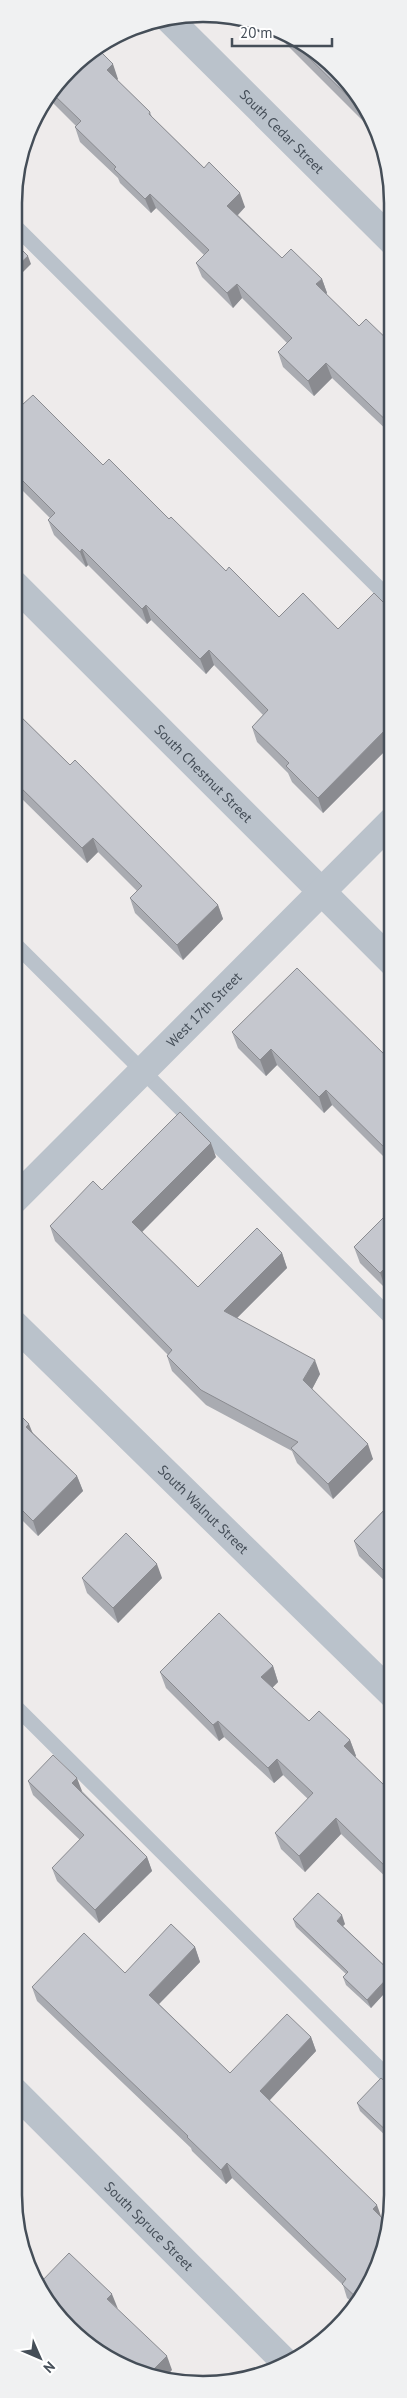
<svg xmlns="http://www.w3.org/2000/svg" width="407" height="2398" viewBox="0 0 407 2398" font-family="'PT Sans',sans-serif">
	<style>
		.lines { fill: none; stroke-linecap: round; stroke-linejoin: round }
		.lane { stroke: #bac2cb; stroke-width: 15 }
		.street { stroke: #bac2cb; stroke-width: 28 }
		.wall { fill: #a9abb1 }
		.shaded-wall { fill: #8a8b90 }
		.building { fill: #c5c7ce; stroke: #8a8b90 }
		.labels { text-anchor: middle; stroke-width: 5; stroke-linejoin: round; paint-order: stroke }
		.street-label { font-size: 14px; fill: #454e58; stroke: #fff }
		.rim { fill: none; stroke: #454e58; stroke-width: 2.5 }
	</style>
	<rect width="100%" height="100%" fill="#eeebeb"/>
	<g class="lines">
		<g class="lane">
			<path d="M14,225L393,602"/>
			<path d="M14,943L393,1320"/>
			<path d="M14,1705L393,2082"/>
		</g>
		<g class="street">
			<path id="s1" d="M170,20L393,242"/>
			<path id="s2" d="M14,584L393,963"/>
			<path id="s3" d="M14,1200L393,820"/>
			<path id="s4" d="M14,1324L393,1695"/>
			<path id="s5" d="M14,2091L285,2362"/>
		</g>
	</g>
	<g class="wall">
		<path d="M274,30L287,33L374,120L378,136L276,34Z"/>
		<path d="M79,61L118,79L117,80L150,112L152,117L245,207L238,215L282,258L322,279L327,293L326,294L359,326L393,345V436L332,378L314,396L283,367L278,352L287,343L242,298L233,308L202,277L196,263L204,255L156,208L151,213L120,183L118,178L80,142L75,127L76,126L49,99Z"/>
		<path d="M14,397L22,405L103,465L169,519L226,571L279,617L338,629L393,612V743L323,813L292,782L288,773L257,742L252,727L263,715L214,665L206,674L151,620L147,624L88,565L86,567L54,535L48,520L50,518L14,482Z"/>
		<path d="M14,710L70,765L218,905L223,919L183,960L135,913L130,898L137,891L98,852L87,863L18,795L14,799Z"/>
		<path d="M232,1032L393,1063V1166L332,1105L324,1113L277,1065L266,1076L238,1048Z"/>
		<path d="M216,1157L142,1232L198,1287L282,1253L287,1268L237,1318L320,1374L312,1389L373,1459L333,1499L297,1463L292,1451L206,1405L172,1371L167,1356L168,1355L55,1241L50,1226L102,1190Z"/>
		<path d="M393,1208V1282L386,1289L360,1263L354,1247Z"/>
		<path d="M14,1409L33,1433L77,1476L83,1491L38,1536L14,1512Z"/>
		<path d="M393,1501V1584L390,1586L359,1556L354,1541Z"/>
		<path d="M82,1578H162L118,1623L87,1593Z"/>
		<path d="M273,1666L278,1682L272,1688L309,1721L350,1740L356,1756L355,1757L386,1787L393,1786V1884L341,1834L305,1872L281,1849L275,1833L308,1799L283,1775L274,1783L224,1737L219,1741L166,1688L160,1672Z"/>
		<path d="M28,1781L82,1791L147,1857L152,1871L99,1923L57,1881L52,1868L80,1840L33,1795Z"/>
		<path d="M293,1919L345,1924L343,1926L392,1973L393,1984L371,2008L346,1985L343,1977L346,1974L296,1927Z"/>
		<path d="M195,1947L200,1962L159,2004L230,2073L311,2037L316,2051L269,2101L374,2279L354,2304L347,2298L343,2285L232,2178L226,2184L192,2151L191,2148L37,2001L32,1987L125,1973Z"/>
		<path d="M393,2088V2143L360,2111L357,2103Z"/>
	</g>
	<g class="shaded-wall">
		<path d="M113,64L118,79L112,85L107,70Z"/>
		<path d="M240,193L245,207L233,220L227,206Z"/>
		<path d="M150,194L156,208L151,213L145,199Z"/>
		<path d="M28,256L31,264L14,281V269Z"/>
		<path d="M322,279L327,293L322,299L316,284Z"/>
		<path d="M237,284L242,298L233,308L227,293Z"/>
		<path d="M326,363L332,378L314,396L308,381Z"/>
		<path d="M82,549L88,565L86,567L80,552Z"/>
		<path d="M146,605L151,620L147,624L142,609Z"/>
		<path d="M209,650L214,665L206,674L200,659Z"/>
		<path d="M393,722V743L323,813L318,798Z"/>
		<path d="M14,784L18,795L14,799Z"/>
		<path d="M93,838L98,852L87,863L82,848Z"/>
		<path d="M218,905L223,919L183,960L177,945Z"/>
		<path d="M271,1049L277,1065L266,1076L260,1060Z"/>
		<path d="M326,1090L332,1105L324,1113L319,1097Z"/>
		<path d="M14,1107L18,1116L14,1120Z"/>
		<path d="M211,1143L216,1157L137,1237L132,1222Z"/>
		<path d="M282,1253L287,1268L229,1326L224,1311Z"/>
		<path d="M393,1260V1282L386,1289L380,1273Z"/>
		<path d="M315,1360L320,1374L309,1395L303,1380Z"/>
		<path d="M29,1424L35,1439L26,1427Z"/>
		<path d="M368,1444L373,1459L333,1499L328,1484Z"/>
		<path d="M77,1476L83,1491L38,1536L33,1521Z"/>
		<path d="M157,1564L162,1578L118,1623L113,1608Z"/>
		<path d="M388,1568L393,1580V1584L390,1586L385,1572Z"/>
		<path d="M273,1666L278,1682L267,1693L261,1677Z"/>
		<path d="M218,1721L224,1737L219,1741L213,1725Z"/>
		<path d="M350,1740L356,1756L349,1762L344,1746Z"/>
		<path d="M277,1759L283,1775L274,1783L268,1768Z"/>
		<path d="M77,1778L82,1791L77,1796L72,1783Z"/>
		<path d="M336,1818L341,1834L305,1872L299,1856Z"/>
		<path d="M147,1857L152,1871L99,1923L95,1910Z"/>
		<path d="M342,1915L345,1924L340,1929L337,1921Z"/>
		<path d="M195,1947L200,1962L154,2009L149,1995Z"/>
		<path d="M392,1973L393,1984L371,2008L367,2000Z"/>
		<path d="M311,2037L316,2051L265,2105L260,2091Z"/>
		<path d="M227,2163L232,2178L226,2184L221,2170Z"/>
		<path d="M377,2205L382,2219L373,2209Z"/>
		<path d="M112,2294L118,2309L107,2299Z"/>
		<path d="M167,2356L172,2370L166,2377L150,2373Z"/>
	</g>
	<g class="building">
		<path d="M283,32L287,33L337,69L374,120L375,123Z"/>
		<path d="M98,49L113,64L107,70L150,112L149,114L204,168L209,162L240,193L227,206L282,258L291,249L322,279L316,284L359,326L366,319L393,345L391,347L393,349V427L326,363L308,381L278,352L292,338L237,284L227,293L196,263L209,250L150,194L145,199L114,169L116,167L75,127L81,121L53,94L79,61Z"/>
		<path d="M14,242L28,256L14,269Z"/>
		<path d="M33,395L103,465L109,459L169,519L171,517L226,571L229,567L279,617L303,593L338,629L374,593L393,612V722L318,798L286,766L289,763L252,727L268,710L209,650L200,659L146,605L142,609L82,549L80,552L48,520L55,513L14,472V397L22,405Z"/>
		<path d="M14,710L70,765L75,760L218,905L177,945L130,898L142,886L93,838L82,848L14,781Z"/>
		<path d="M297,968L393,1063V1156L326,1090L319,1097L271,1049L260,1060L232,1032Z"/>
		<path d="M180,1112L211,1143L132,1222L198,1287L257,1228L282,1253L224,1311L315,1360L303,1380L368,1444L328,1484L291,1448L298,1442L201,1390L167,1356L172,1350L50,1226L93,1181L102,1190Z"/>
		<path d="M393,1208V1260L380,1273L354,1247Z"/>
		<path d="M14,1409L29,1424L26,1427L77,1476L33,1521L14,1502Z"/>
		<path d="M393,1501V1572L388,1568L385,1572L354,1541Z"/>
		<path d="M126,1533L157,1564L113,1608L82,1578Z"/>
		<path d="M219,1613L273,1666L261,1677L309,1721L319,1711L350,1740L344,1746L386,1787L390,1783L393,1786V1874L336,1818L299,1856L275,1833L313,1793L277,1759L268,1768L218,1721L213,1725L160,1672Z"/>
		<path d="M53,1755L77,1778L72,1783L147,1857L95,1910L52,1868L84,1835L28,1781Z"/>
		<path d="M318,1893L342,1915L337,1921L392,1973L367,2000L343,1977L348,1972L293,1919Z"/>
		<path d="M171,1924L195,1947L149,1995L230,2073L287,2014L311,2037L260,2091L377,2205L373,2209L388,2224L374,2279L358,2299L342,2284L346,2279L227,2163L221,2170L187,2137L188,2136L32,1987L84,1933L125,1973Z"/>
		<path d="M381,2078L393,2088V2137L357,2103Z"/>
		<path d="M69,2253L112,2294L107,2299L167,2356L150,2373L120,2365L69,2328L39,2284Z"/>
	</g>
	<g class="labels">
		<g class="street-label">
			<text dy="5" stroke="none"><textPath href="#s1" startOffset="158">South Cedar Street</textPath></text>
			<text dy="5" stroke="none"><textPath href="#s2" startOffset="268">South Chestnut Street</textPath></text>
			<text dy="5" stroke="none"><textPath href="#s3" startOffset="269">West 17th Street</textPath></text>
			<text dy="5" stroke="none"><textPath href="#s4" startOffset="265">South Walnut Street</textPath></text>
			<text dy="5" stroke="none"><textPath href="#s5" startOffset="191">South Spruce Street</textPath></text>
		</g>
	</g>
	<path d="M0 0H407V2398H0ZM203 22H203A181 181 0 0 1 384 203V2195A181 181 0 0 1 203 2376H203A181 181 0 0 1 22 2195V203A181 181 0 0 1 203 22Z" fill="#f0f1f2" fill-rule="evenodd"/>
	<path class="rim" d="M203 22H203A181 181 0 0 1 384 203V2195A181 181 0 0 1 203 2376H203A181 181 0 0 1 22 2195V203A181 181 0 0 1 203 22Z"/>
	<g transform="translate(40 2358) rotate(135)" stroke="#ffffff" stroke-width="4" paint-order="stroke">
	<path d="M0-4L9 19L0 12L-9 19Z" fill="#454e58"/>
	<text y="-8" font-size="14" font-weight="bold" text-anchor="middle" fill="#454e58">N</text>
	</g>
	<path d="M232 38v8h100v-8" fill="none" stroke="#454e58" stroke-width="2.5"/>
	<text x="240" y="38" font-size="15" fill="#454e58" stroke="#ffffff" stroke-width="4" paint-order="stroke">20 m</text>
</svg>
